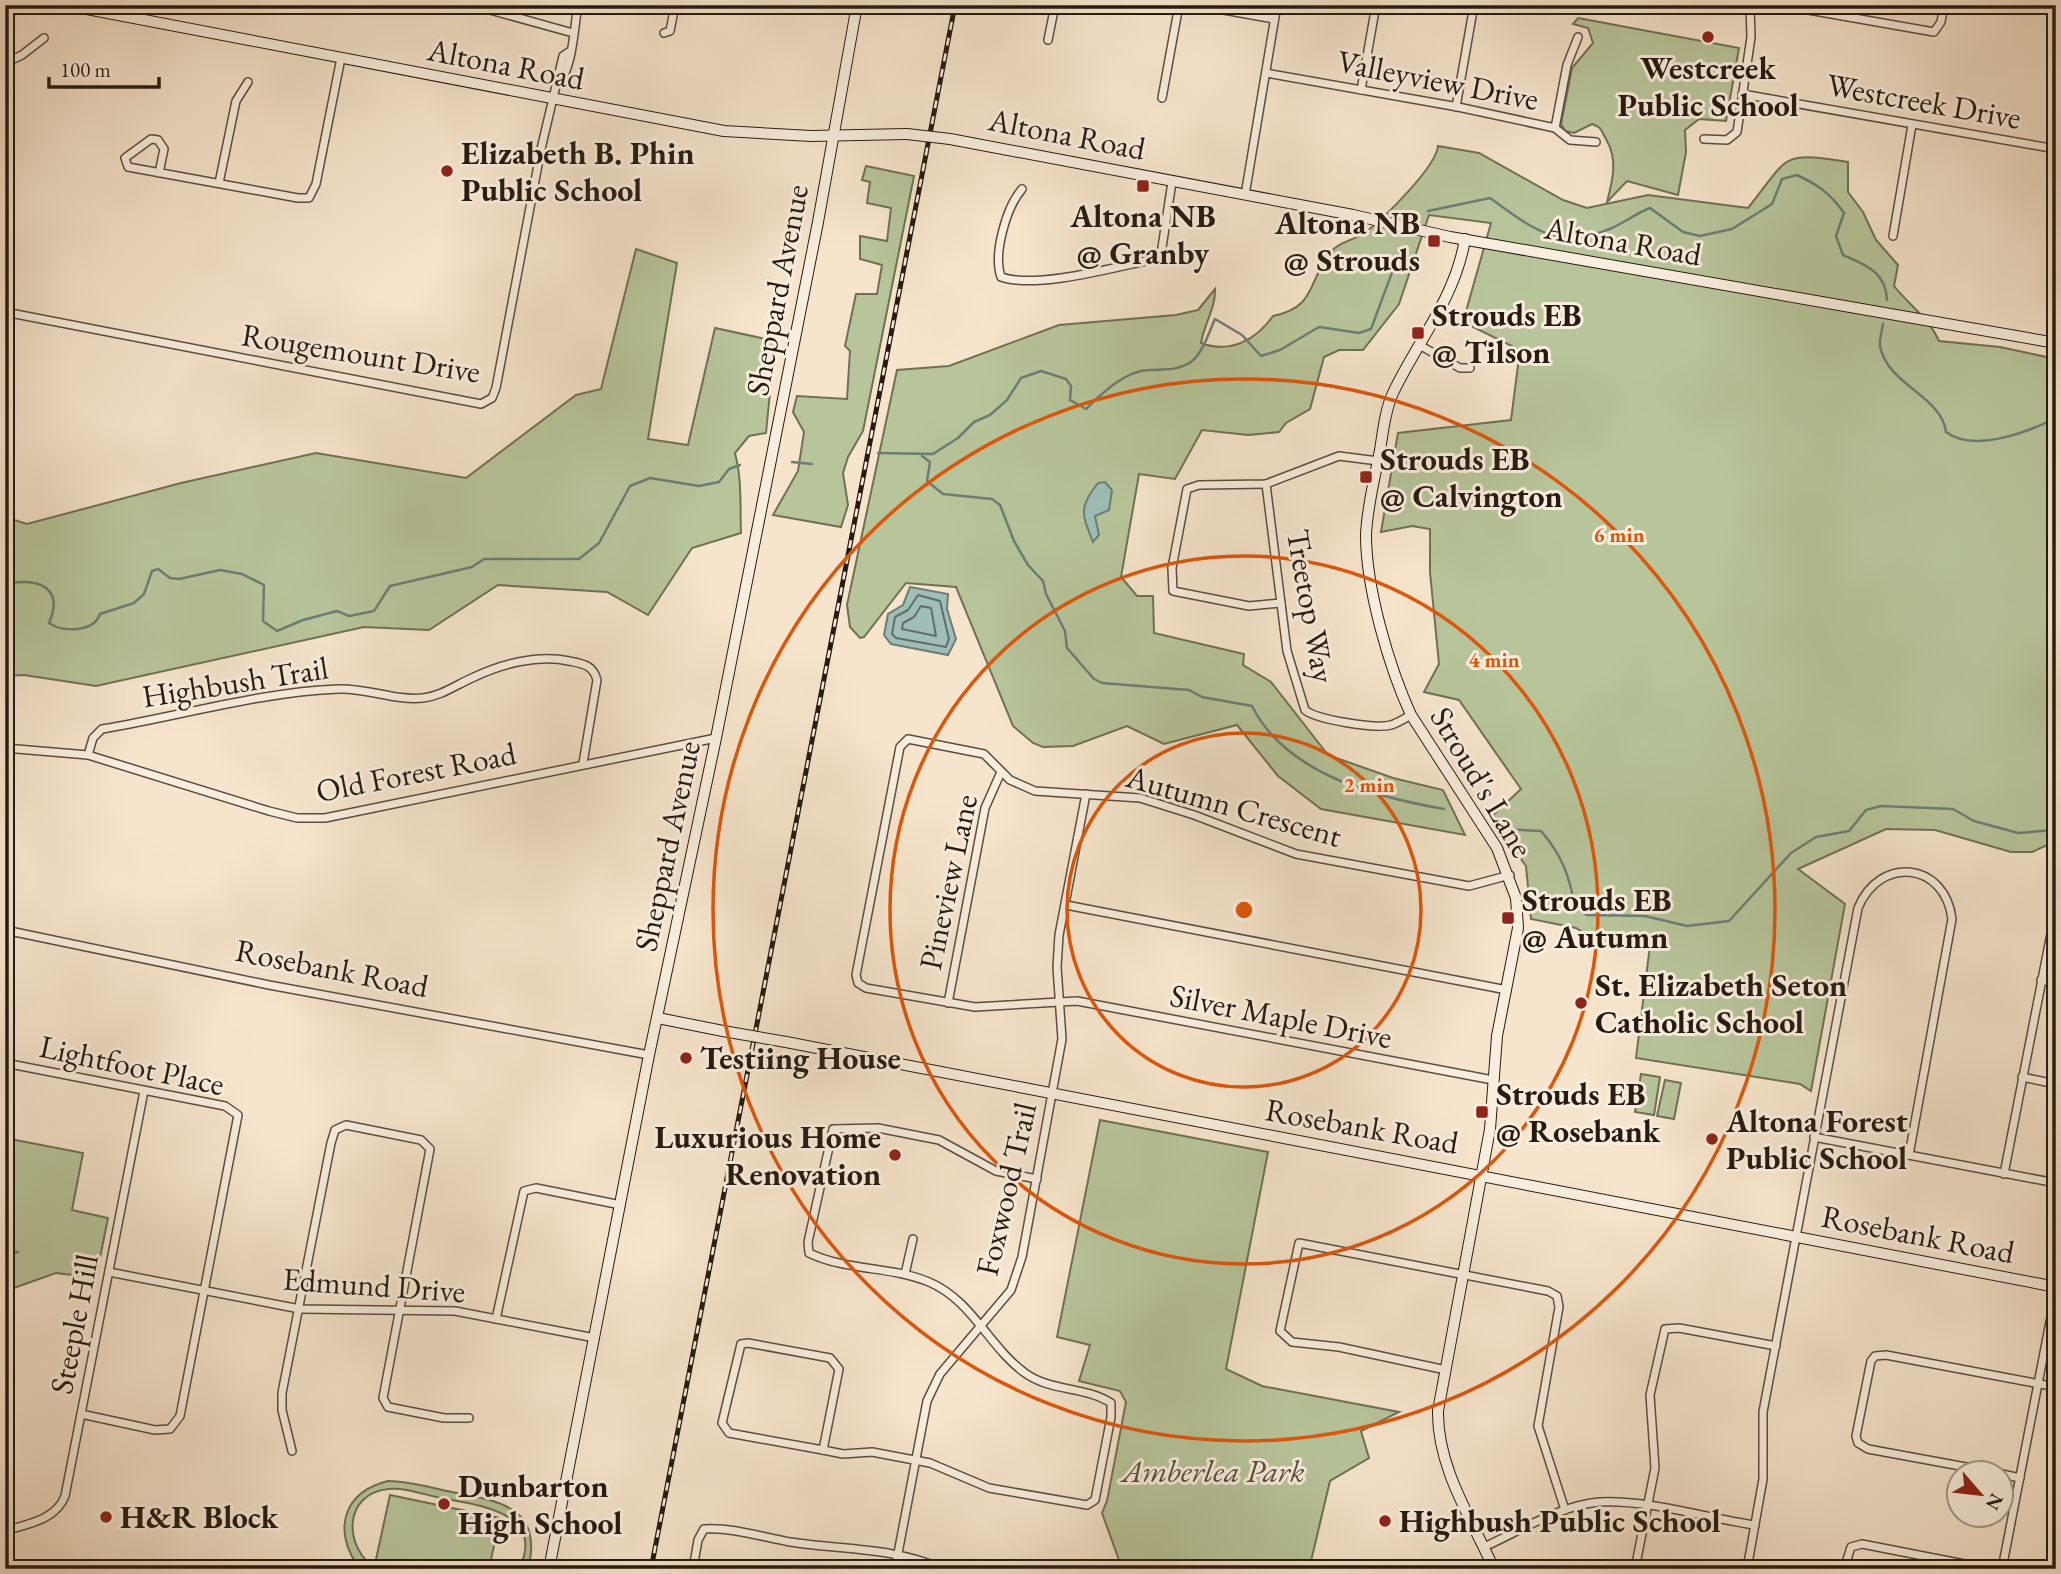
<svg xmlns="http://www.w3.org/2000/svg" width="2061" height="1574" viewBox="0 0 2061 1574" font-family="'EB Garamond',serif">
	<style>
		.green { fill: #b8c59b; stroke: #6f7056; stroke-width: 2 }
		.water { fill: #9dbfb8; stroke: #6d7d76; stroke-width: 2 }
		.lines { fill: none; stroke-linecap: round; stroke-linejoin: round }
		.shore { stroke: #626c65; stroke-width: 2 }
		.stream { stroke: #6d7d76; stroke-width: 2.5 }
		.street-casing { stroke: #5a4d40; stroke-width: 10 }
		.secondary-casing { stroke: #261a12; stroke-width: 12 }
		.street { stroke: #f9eede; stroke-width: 7 }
		.secondary { stroke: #f9eede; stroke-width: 10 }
		.rail-casing { stroke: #261a12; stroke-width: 5 }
		.rail { stroke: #f9eede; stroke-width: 2.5; stroke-dasharray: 8; stroke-linecap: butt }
		.secondary-bridge-casing { stroke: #261a12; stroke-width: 12; stroke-linecap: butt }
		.secondary-bridge { stroke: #f9eede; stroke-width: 10 }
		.ring { fill: none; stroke: #de560c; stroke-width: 3.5 }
		.poi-dot { fill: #8f2418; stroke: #f9eede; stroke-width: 2.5 }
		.labels { text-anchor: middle; stroke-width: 6; stroke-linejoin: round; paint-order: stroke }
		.street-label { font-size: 32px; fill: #261a12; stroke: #f9eede }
		.poi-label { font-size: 32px; font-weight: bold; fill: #261a12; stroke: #f9eede; text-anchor: start }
		.park-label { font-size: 32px; font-style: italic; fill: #524d3b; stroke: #f9eede }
		.centre { fill: #de560c; stroke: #f9eede; stroke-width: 3.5 }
		.ring-label { font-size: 21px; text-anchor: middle; font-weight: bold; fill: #de560c; stroke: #f9eede; stroke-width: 6; stroke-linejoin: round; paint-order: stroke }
	</style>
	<rect width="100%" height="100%" fill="#f6e5cc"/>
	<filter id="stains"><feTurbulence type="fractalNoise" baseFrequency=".00286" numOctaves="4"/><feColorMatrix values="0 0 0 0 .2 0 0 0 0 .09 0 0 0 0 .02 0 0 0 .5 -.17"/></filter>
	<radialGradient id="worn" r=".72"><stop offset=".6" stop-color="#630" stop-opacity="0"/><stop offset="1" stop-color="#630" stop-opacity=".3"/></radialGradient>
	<g class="green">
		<path d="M1578,18L1739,48L1726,121L1699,119L1685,130L1686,152L1678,195L1627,181L1607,202C1613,179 1618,159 1606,139C1601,131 1602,127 1592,124L1574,133L1565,131L1561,124L1572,68L1593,43L1588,28L1573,24Z"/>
		<path d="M1438,146L1479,153L1563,200L1587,208L1648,195L1748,208C1790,156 1779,151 1848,162V192L1863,212L1876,240L1898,265L1894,286C1909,305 1929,318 1939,341L2000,347L2056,359V841L2032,852H2011L1935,830L1886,829L1798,869L1845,904L1811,1091L1800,1084L1636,1058L1650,945L1607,948L1576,928L1531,919L1526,866L1490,818L1521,789L1459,700L1424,692L1439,664L1430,572V529L1412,526L1381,532L1398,433L1511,420L1520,350L1463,322L1491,223L1429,215L1399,304L1363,350H1339L1324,357L1310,409L1286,423L1279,432L1248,435L1202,430L1175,479L1139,474L1121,577L1137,596H1153L1154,633L1244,654L1243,665L1271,682L1328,755L1393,778L1443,790L1465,835L1321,809L1278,776L1237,725L1164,744L1127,726L1073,746L1043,747L1033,743L1013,726L956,587L906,583L864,637L860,638L850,627L847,605L897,370L949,366L1059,325L1176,315L1198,310L1215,289C1216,307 1204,324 1201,343C1230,354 1256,340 1273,316C1317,307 1307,282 1330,253C1339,241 1356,240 1367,231C1385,217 1436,167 1438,146Z"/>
		<path d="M866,166L914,176L863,431L848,457L843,473L848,505L841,527L773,515L798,471L804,432L793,412L797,396L847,399L850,351L845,346L856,294H877L882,265L860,259V236L887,241L891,208L867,203L870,182L862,180Z"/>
		<path d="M636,249L677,263L648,439L688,445L715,328L775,341L766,433L749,436L735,453C742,479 740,505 741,533L692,548L648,615L607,592L498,585L429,630L364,627L96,686L24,675L5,676V517L27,524L181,483L316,453L466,478L576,395L601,389Z"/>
		<path d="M1641,1074L1660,1077L1654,1115L1635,1112Z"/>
		<path d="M1665,1080L1681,1083L1674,1119L1657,1116Z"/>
		<path d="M1100,1120L1268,1152L1226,1369L1262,1386L1399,1412L1361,1431L1369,1458L1330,1481L1311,1561L1316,1569H1155L1119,1560L1102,1513L1107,1501L1126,1402L1120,1391L1079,1381L1090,1345L1057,1337Z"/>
		<path d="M5,1138L83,1153L72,1210L108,1218L96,1278L56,1273L5,1291Z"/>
		<path d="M388,1481C410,1481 431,1488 452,1492C499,1501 544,1507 528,1569H519C547,1512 478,1505 441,1498C425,1495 405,1487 388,1489C343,1494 343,1547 376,1569H331L333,1561L357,1565C333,1528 344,1492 388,1481Z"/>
		<path d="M390,1495L500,1518L489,1569H396L375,1564Z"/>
	</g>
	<g class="water">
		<path d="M1105,482L1112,490L1109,510L1095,516L1099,535L1093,542C1082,514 1078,508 1098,483Z"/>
		<path d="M910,587L948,594L947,609L956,639L948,655L891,644L884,635L888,614L903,605Z"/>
	</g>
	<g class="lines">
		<g class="shore">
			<path d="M918,595L940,601L949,639L946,647L896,638L892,634L895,617L908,610Z"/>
			<path d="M921,606L931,608L936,636L902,629L903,623L914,617Z"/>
		</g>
		<g class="stream">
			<path d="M1428,211L1490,198C1532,228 1558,252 1612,228C1625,222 1637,213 1650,208L1683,232L1700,236L1732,229L1772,204L1782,179L1797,175C1818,185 1831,194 1844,213L1836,236L1843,255C1866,265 1886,272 1887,300"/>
			<path d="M1883,324C1882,331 1879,340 1880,346C1887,385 1942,396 1946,432C1974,453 2028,432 2056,418"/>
			<path d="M878,453L933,454L958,438L974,422L990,415L1007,400L1021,378L1041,371L1066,379L1071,386L1070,400L1086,409C1102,393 1126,370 1150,370C1165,369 1177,371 1191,362C1203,353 1209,332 1215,319L1242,335L1261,356L1280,350L1319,327L1359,333L1371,329L1400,251"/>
			<path d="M922,456L930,462L927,481L943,494L992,499L1000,505L1014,541L1028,565L1043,581L1046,594L1065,631L1067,648L1094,679L1102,683L1189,690L1202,697L1252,706C1286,774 1375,797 1444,809"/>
			<path d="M792,462L812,464"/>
			<path d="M5,584C37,578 65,586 49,623C63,633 94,632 100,614L134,603L144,594L152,571L158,569L170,578L179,579L220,570L242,574L264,585L263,621L277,631L303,620L337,611L349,616L374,611L390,586L472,567L484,559H579L599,543L630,486L650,478L699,486L719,482L729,469L740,465"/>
			<path d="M1502,829L1541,831C1562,855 1570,877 1575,908L1587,915L1645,916L1687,926L1729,921L1791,853L1816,837L1849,831L1866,810L1881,806L1953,809L1974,821L2018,833L2054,830"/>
			<path d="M5,1253L18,1252"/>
		</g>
		<defs>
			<g id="street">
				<path d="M472,5L573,33"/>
				<path d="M1196,5L1274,19"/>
				<path d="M1780,5L1934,32L1941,22L1944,5"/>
				<path d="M1843,16L1845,5"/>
				<path d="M664,33L670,31L675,5"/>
				<path d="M1048,40L1055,5"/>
				<path d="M5,63L22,55L44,38"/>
				<path d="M1266,73L1458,107L1555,128L1570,140L1596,142"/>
				<path d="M558,84C573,69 574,27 578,5"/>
				<path d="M1361,90L1376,5"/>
				<path d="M1742,94L2056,149"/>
				<path d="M1162,98L1179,5"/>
				<path d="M1456,107L1474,5"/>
				<path d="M1555,128L1567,65L1578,37"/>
				<path d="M1704,139L1727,140L1737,132L1751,37L1750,5"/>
				<path d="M159,173L164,149L158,140L151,139L125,158L128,167C185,177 241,188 298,198H309L316,184L341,58"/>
				<path d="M219,183L236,101L248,82"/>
				<path d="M1022,189C1006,208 993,254 1001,277C1036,289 1112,268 1150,260L1161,254L1172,182"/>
				<path d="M1245,195L1277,5"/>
				<path d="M1893,236L1912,125"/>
				<path d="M5,312L481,404L492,398L496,388L541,149L563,56L569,52"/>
				<path d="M1421,346L1460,368H1470"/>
				<path d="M1266,484L1287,651L1305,710C1317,720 1376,729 1391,725C1398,723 1405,718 1411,715"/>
				<path d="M1281,603L1249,606L1173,591L1172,568L1187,489L1199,485L1266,484L1339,456L1378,461"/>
				<path d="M5,748L88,755L269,811L297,818H325L716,738"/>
				<path d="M88,755L93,738L102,729C180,716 260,692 339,689C368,688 395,701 423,698C441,696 456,685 472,678C501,664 538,654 569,661C584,664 593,665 597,680L583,763"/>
				<path d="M1066,905L1507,990"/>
				<path d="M5,930L269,985L649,1055"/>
				<path d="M2041,980L2056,983"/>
				<path d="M948,1003L985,808L1001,772"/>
				<path d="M5,1063L225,1106L238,1115L180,1416L170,1429L155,1430L81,1414"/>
				<path d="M2022,1077L2056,1084"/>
				<path d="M1493,1080L1077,1001L975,1007L866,988L858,983L856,975L900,747L908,739L984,754L1010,780L1035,791L1140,798L1194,815L1296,854L1469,886L1510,875"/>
				<path d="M1814,1137L2056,1183"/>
				<path d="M2004,1174L2056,908"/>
				<path d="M109,1272L300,1309L455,1311L595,1338"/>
				<path d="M905,1274L913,1239"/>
				<path d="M496,1319L524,1191L536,1188L621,1205"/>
				<path d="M748,1343L830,1358L839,1369L823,1450L729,1433L722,1423L741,1344Z"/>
				<path d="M1446,1370L1339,1347L1292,1342L1280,1331L1299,1243L1548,1291L1557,1296L1559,1307L1538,1426L1565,1510"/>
				<path d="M823,1450L843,1454L872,1452L930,1463L989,1488L1087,1505L1095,1500L1111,1417V1403C1085,1386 1051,1392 1025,1373C989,1347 972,1300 929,1282C891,1266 846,1271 809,1253L808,1242L833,1129L878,1128L939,1140L996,1171L1037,1179"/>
				<path d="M292,1451L282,1410V1393L331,1143L335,1130L346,1125L421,1140L430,1149L383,1398L388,1407L444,1418H469"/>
				<path d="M1993,1472L1868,1449L1858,1443L1856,1436L1871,1361L1875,1356L1886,1355L2056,1387"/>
				<path d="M2002,1474L2020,1478"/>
				<path d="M5,1531C27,1524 56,1520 65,1496L144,1091"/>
				<path d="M1484,1547C1520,1531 1560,1505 1600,1502C1652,1500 1705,1518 1755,1525"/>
				<path d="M693,1569L698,1540L704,1529C732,1527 762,1537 790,1542C842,1550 894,1547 943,1569"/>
				<path d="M895,1569L927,1401L940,1374L1011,1290L1022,1257L1062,1039L1057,967L1059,935L1086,794"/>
				<path d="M1635,1569L1655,1468L1650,1395L1665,1329L1679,1328L1776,1346"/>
				<path d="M1747,1569L1763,1479V1412L1858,908C1880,855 1945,862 1952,919L1909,1155"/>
				<path d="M1844,1569L1851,1547L1862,1544L1990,1569"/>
				<path d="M2002,1569L2056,1291"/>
			</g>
			<g id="secondary">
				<path d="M66,5L724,131L811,136L907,134"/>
				<path d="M950,139L1353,215L1450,237L2056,343"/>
				<path d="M1465,239C1455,299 1418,340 1393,393C1385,410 1383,432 1380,450C1375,477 1367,507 1366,535C1366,588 1389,667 1411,715L1497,848L1516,898L1518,928L1497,1036L1490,1129L1438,1411C1437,1467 1471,1518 1494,1569"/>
				<path d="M658,1018L723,1031"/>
				<path d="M786,1042L2056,1287"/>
				<path d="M549,1569L649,1055L716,738L818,222L857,5"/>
			</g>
		</defs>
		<use href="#street" class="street-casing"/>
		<use href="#secondary" class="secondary-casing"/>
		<use href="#street" class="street"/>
		<use href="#secondary" class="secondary"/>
		<defs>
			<path id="rail" d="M651,1569L955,5"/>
		</defs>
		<use href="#rail" class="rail-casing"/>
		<use href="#rail" class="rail"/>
		<defs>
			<g id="secondary-bridge">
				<path d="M907,134L950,139"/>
				<path d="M723,1031L786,1042"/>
			</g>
		</defs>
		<use href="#secondary-bridge" class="secondary-bridge-casing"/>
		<use href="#secondary-bridge" class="secondary-bridge"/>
	</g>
	<g class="ring">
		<circle cx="1244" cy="910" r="177"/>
		<circle cx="1244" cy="910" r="354"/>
		<circle cx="1244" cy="910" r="531"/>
	</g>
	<g class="poi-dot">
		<circle cx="1708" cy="37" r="7"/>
		<circle cx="447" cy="171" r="7"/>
		<rect x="1136" y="179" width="14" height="14" rx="3.5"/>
		<rect x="1427" y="234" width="14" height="14" rx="3.5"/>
		<rect x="1411" y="326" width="14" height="14" rx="3.5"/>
		<rect x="1359" y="470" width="14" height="14" rx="3.5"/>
		<rect x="1501" y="911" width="14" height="14" rx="3.5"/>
		<circle cx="1581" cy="1003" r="7"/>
		<circle cx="686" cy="1058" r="7"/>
		<rect x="1475" y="1105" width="14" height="14" rx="3.5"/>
		<circle cx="1712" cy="1139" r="7"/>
		<circle cx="895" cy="1155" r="7"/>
		<circle cx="444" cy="1504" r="7"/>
		<circle cx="106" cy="1517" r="7"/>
		<circle cx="1385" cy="1521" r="7"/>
	</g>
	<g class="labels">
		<g class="street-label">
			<text transform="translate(506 64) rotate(11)" y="11">Altona Road</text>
			<text transform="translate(1438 80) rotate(11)" y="11">Valleyview Drive</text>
			<text transform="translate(1924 101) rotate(10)" y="11">Westcreek Drive</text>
			<text transform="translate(1067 134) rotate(11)" y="11">Altona Road</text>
			<text transform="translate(1623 241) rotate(10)" y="11">Altona Road</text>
			<text transform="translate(777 290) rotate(-79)" y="11">Sheppard Avenue</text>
			<text transform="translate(361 353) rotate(9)" y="11">Rougemount Drive</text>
			<text transform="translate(1311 606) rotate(80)" y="11">Treetop Way</text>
			<text transform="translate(235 682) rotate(-9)" y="11">Highbush Trail</text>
			<text transform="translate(416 772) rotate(-11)" y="11">Old Forest Road</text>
			<text transform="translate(1482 782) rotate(59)" y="11">Stroud's Lane</text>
			<text transform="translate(1234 806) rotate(16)" y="11">Autumn Crescent</text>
			<text transform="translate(667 846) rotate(-78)" y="11">Sheppard Avenue</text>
			<text transform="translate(948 882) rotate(-78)" y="11">Pineview Lane</text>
			<text transform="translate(332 968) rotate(11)" y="11">Rosebank Road</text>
			<text transform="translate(1281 1016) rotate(11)" y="11">Silver Maple Drive</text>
			<text transform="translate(132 1065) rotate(12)" y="11">Lightfoot Place</text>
			<text transform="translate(1362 1126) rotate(10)" y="11">Rosebank Road</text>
			<text transform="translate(1006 1189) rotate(-77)" y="11">Foxwood Trail</text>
			<text transform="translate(1918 1234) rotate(11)" y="11">Rosebank Road</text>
			<text transform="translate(374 1285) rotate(4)" y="11">Edmund Drive</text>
			<text transform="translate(74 1324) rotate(-79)" y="11">Steeple Hill</text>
		</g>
		<g class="poi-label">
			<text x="1708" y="79" text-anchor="middle">Westcreek<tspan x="1708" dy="37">Public School</tspan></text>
			<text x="461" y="164">Elizabeth B. Phin<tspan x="461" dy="37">Public School</tspan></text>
			<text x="1143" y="227" text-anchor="middle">Altona NB<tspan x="1143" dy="37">@ Granby</tspan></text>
			<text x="1420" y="234" text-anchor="end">Altona NB<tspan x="1420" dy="37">@ Strouds</tspan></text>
			<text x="1432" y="326">Strouds EB<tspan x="1432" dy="37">@ Tilson</tspan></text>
			<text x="1380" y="470">Strouds EB<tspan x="1380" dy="37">@ Calvington</tspan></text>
			<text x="1522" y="911">Strouds EB<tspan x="1522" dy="37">@ Autumn</tspan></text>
			<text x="1595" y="996">St. Elizabeth Seton<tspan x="1595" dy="37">Catholic School</tspan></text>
			<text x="700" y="1069">Testiing House</text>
			<text x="1496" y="1105">Strouds EB<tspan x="1496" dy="37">@ Rosebank</tspan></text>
			<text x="1726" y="1132">Altona Forest<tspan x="1726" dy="37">Public School</tspan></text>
			<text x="881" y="1148" text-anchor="end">Luxurious Home<tspan x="881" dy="37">Renovation</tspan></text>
			<text x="458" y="1497">Dunbarton<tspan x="458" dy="37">High School</tspan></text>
			<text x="120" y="1528">H&amp;R Block</text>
			<text x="1399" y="1532">Highbush Public School</text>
		</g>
		<g class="park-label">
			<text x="1213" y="1482">Amberlea Park</text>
		</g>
	</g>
	<circle cx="1244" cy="910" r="10" class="centre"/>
	<g class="ring-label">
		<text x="1619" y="542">6 min</text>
		<text x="1494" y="667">4 min</text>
		<text x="1369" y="792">2 min</text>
	</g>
	<rect width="2061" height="1574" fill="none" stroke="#f6e5cc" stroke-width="28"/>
	<rect x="7" y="7" width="2047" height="1560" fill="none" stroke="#261a12" stroke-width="3.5"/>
	<rect x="14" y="14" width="2033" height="1546" fill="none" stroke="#261a12" stroke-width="2"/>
	<g transform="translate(1980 1494) rotate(118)"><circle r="33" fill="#f9eede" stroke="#a5998c" stroke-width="2"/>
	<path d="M0-5L12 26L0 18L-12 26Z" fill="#8f2418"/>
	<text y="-10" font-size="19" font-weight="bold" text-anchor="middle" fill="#261a12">N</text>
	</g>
	<path d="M49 77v10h110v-10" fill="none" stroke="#261a12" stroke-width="3.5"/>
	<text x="60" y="77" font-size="21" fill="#261a12" stroke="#f9eede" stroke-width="5" paint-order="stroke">100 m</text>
	<rect width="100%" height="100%" filter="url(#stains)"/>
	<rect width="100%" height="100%" fill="url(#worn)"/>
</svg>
